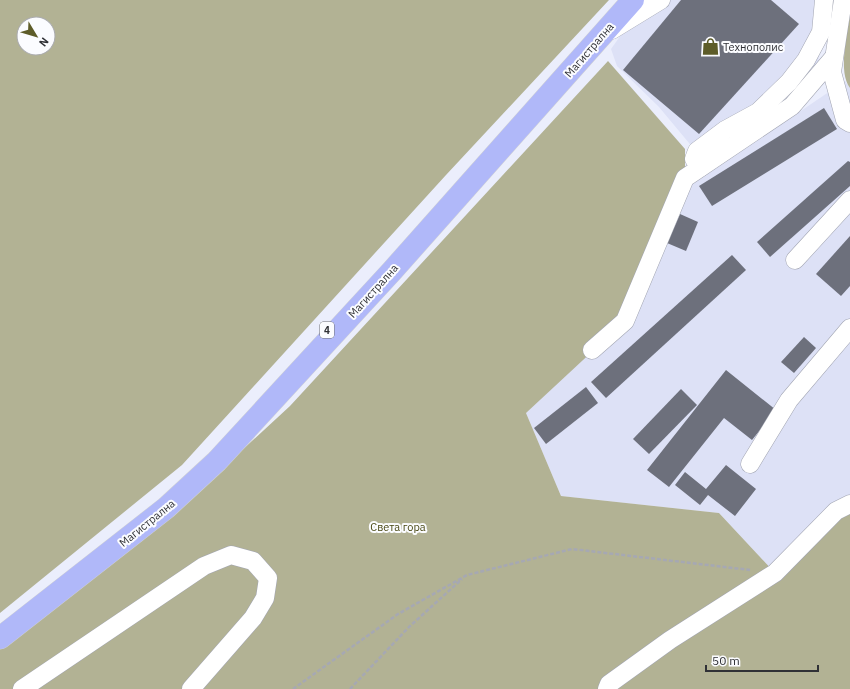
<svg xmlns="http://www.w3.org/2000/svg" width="850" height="689" viewBox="0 0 850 689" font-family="'IBM Plex Sans',sans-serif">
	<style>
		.built { fill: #dde1f6 }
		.forest { fill: #b2b294; fill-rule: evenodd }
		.building { fill: #6d707c }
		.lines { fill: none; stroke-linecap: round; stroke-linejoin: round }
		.minor-casing { stroke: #a2a5b2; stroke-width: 19 }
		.major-casing { stroke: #d1d2d3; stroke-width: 23 }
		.path { stroke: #a6a8b3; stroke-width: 2.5; stroke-dasharray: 4 2; stroke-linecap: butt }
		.minor { stroke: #fff; stroke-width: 18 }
		.major { stroke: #b0b8f9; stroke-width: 22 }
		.labels { text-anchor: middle; stroke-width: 4; stroke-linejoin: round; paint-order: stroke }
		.shield { fill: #fbfcff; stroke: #6d6e72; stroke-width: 1 }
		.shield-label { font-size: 10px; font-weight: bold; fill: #303136 }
		.poi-label { font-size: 11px; fill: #303136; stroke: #fbfcff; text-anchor: start }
		.street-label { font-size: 11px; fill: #303136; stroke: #fbfcff }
		.park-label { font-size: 11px; fill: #484712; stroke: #fbfcff }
	</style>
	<rect width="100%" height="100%" fill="#ebeefc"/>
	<g class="built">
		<path d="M646,0H828L814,87L694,149L659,107L617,66L611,49Z"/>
		<path d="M845,81L850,88V504L775,573L719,513L561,496L526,413L592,350L685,178L693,184Z"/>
	</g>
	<g class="forest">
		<path d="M0,0H609L446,175L182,465L0,613ZM24,24H48V48H24Z"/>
		<path d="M850,15V88C838,72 847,35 850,15Z"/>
		<path d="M608,61L685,149V178L625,321L526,413L561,496L719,513L775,573L850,504V689H0V648L189,499L290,406Z"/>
	</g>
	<g class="building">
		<path d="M681,0H771L799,24L699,134L623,70Z"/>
		<path d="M824,108L837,129L712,206L699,186Z"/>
		<path d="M848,161L850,162V186L770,257L757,242Z"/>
		<path d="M680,214L698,222L686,251L667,243Z"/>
		<path d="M850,236V286L841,296L816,274Z"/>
		<path d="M732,255L746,270L606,398L591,382Z"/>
		<path d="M804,337L816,348L794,373L781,362Z"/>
		<path d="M726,370L776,410L752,440L724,418L669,487L647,470Z"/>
		<path d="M586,387L598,403L546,444L534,428Z"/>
		<path d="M681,389L697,405L649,454L633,439Z"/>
		<path d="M726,465L756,489L735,516L708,495L700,505L675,485L685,472L706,489Z"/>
	</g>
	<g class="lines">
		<defs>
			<g id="minor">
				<path d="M843,0L832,72L845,120L850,123"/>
				<path d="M612,30L661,0"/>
				<path d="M701,167L694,159L697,151L725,130L758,112L789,82L806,60L821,32L824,0"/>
				<path d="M795,260L850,200"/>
				<path d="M592,350L625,321L685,178L792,106L834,57"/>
				<path d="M750,464L789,400L850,328"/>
				<path d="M22,689L204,566L231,555L253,561L268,578L265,598L253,618L191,689"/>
				<path d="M607,689L609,684L670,640L775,573L836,511L850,504"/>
			</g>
			<path id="major" d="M0,638L166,508L217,461L392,271L633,0"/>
		</defs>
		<use href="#minor" class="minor-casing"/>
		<use href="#major" class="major-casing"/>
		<g class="path">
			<path d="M293,689L398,614L467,575L572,549L750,570"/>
			<path d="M350,689L409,627L462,579"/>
		</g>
		<use href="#minor" class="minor"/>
		<use href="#major" class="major"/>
	</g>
	<defs>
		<symbol id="shop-bare" viewBox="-9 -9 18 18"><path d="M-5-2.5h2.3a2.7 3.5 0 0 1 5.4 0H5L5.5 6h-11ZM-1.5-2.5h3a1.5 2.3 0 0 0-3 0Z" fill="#5d5c29" stroke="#fbfcff" stroke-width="2.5" paint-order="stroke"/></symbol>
	</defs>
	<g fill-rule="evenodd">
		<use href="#shop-bare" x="698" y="34" width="25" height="25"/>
	</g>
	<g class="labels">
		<rect class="shield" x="320" y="322" width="14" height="16" rx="3"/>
		<g class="shield-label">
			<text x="327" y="334">4</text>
		</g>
		<g class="poi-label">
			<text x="723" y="51">Технополис</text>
		</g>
		<g class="street-label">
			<text transform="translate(589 50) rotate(-49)" y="4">Магистрална</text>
			<text transform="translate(373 291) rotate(-48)" y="4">Магистрална</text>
			<text transform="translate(147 523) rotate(-39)" y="4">Магистрална</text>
		</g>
		<g class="park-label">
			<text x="398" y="531">Света гора</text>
		</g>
	</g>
	<g transform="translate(36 36) rotate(128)"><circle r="19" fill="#fbfcff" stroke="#aaabaf"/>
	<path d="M0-3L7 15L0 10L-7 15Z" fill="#5d5c29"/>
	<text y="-6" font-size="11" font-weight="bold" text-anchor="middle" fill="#303136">N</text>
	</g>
	<path d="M706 665v6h112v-6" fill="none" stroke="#303136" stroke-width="2"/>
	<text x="712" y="665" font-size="12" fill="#303136" stroke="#fbfcff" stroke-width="3" paint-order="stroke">50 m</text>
</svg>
